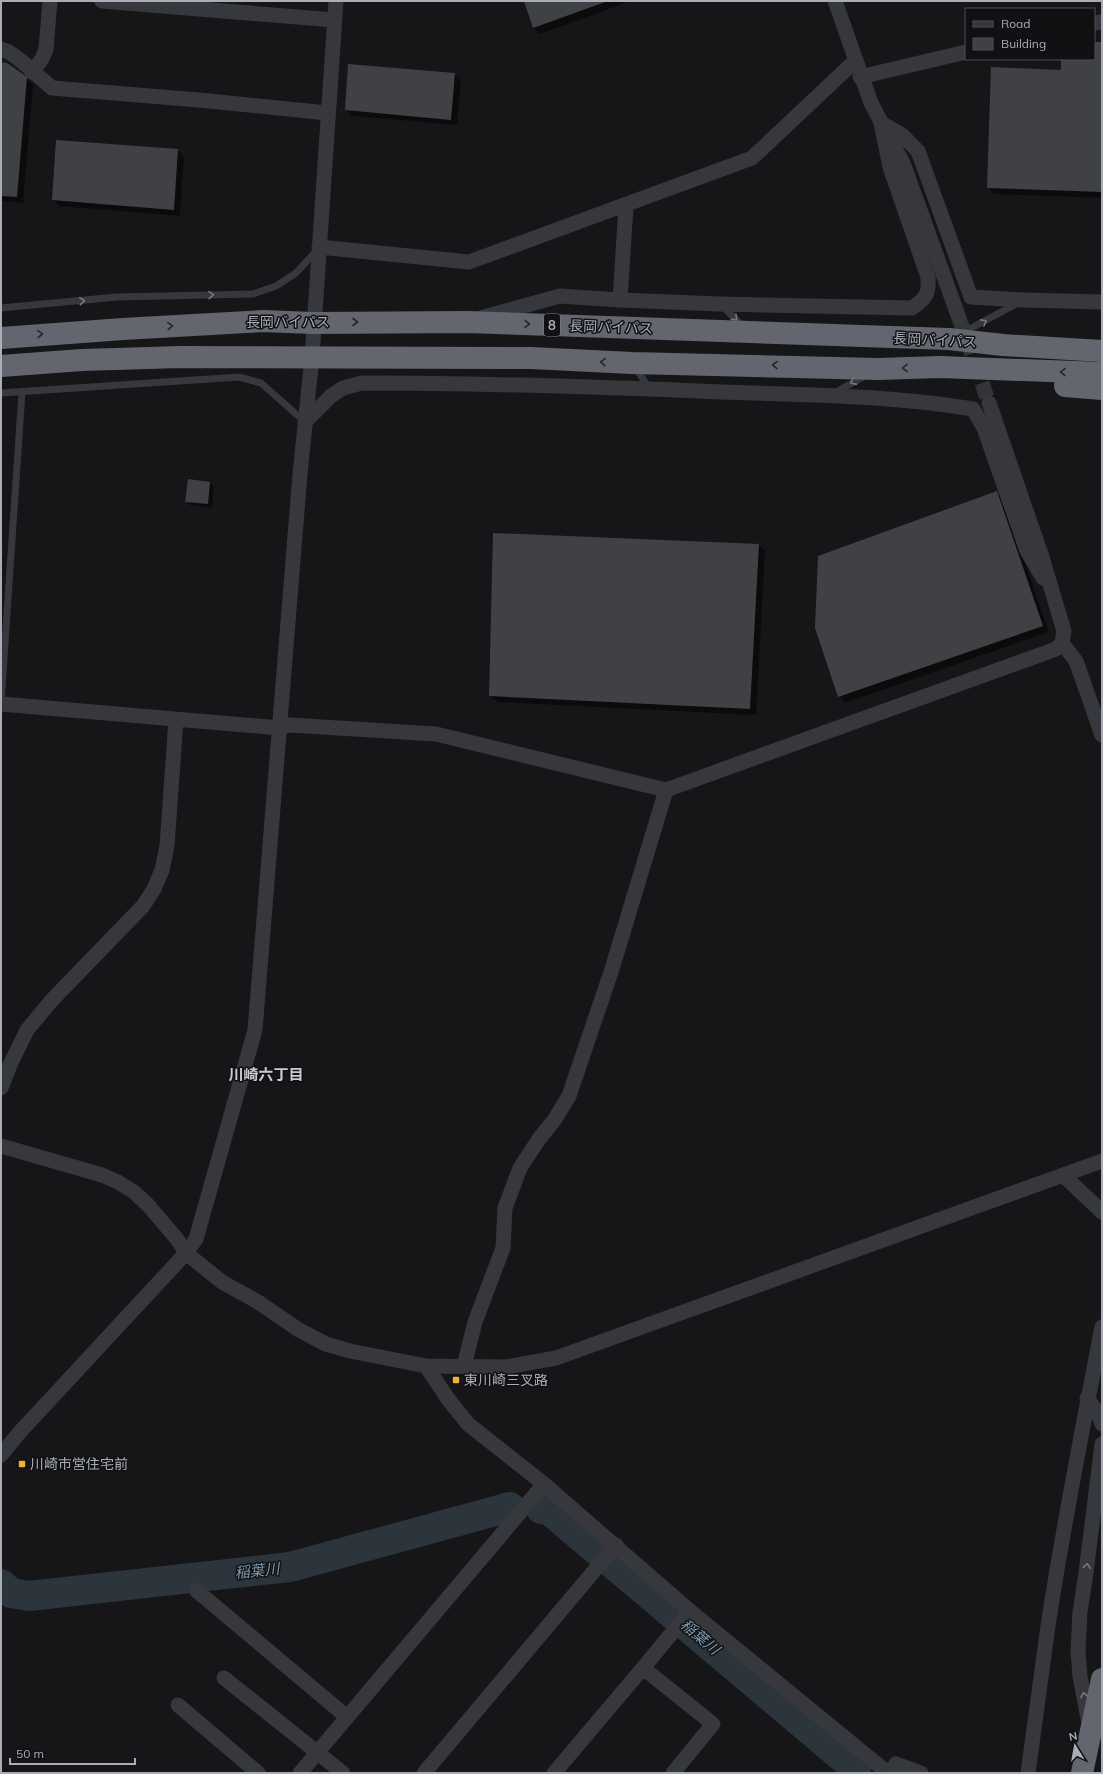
<svg xmlns="http://www.w3.org/2000/svg" width="1103" height="1774" viewBox="0 0 1103 1774" font-family="Mulish,'Noto Sans JP',sans-serif">
	<style>
		.shadow { fill: #0007 }
		.lines { fill: none; stroke-linecap: round; stroke-linejoin: round }
		.river { stroke: #2c353c; stroke-width: 30 }
		.building { fill: #404145 }
		.street-tunnel { stroke: #333438; stroke-width: 15; stroke-dasharray: 15 8; stroke-linecap: butt }
		.lane { stroke: #37383d; stroke-width: 7 }
		.street { stroke: #37383d; stroke-width: 15 }
		.highway { stroke: #63666e; stroke-width: 22 }
		.oneway { stroke: #757881 }
		.oneway2 { stroke: #26262a }
		.poi-dot { fill: #f2b134; stroke: #111113; stroke-width: 1.5 }
		.labels { text-anchor: middle; stroke-width: 3; stroke-linejoin: round; paint-order: stroke }
		.shield { fill: #111113; stroke: #7b7e86; stroke-width: 1 }
		.shield-label { font-size: 13px; font-weight: bold; fill: #a8adb8 }
		.street-label { font-size: 14px; fill: #a8adb8; stroke: #111113 }
		.poi-label { font-size: 14px; fill: #a8adb8; stroke: #111113; text-anchor: start }
		.neighbourhood-label { font-size: 15px; font-weight: bold; fill: #c9ccd4; stroke: #111113 }
		.water-label { font-size: 15px; font-style: italic; fill: #7f9bb3; stroke: #111113 }
	</style>
	<rect width="100%" height="100%" fill="#161618"/>
	<g class="shadow">
		<path d="M525,1H631L540,34L534,28Z"/>
		<path d="M1094,43L1102,44V198L994,194L988,187L1062,71V59H1094Z"/>
		<path d="M1,63L26,78L33,85L23,203L1,201Z"/>
		<path d="M454,74L461,80L457,125L352,116L346,109Z"/>
		<path d="M178,150L184,157L180,216L59,206L53,199Z"/>
		<path d="M210,483L214,487L212,508L190,505L186,501Z"/>
		<path d="M996,492L1003,499L1049,632L845,703L839,696Z"/>
		<path d="M759,545L765,551L756,715L497,702L490,695Z"/>
	</g>
	<g class="lines">
		<g class="river">
			<path d="M541,1509L549,1510L856,1769"/>
			<path d="M1,1584L11,1593L29,1596L290,1567L510,1507"/>
		</g>
	</g>
	<g class="building">
		<path d="M524,1H608L533,28Z"/>
		<path d="M1094,42H1102V192L987,188L991,67L1061,70V59H1094Z"/>
		<path d="M1,62L7,63L27,77L17,197L1,196Z"/>
		<path d="M348,64L455,73L451,120L345,110Z"/>
		<path d="M56,140L178,149L174,210L52,200Z"/>
		<path d="M188,479L210,482L208,504L185,502Z"/>
		<path d="M997,491L1043,626L838,697L815,628L818,556Z"/>
		<path d="M493,533L759,544L750,709L489,696Z"/>
	</g>
	<g class="lines">
		<path class="street-tunnel" d="M959,318L989,403"/>
		<g class="lane">
			<path d="M721,305L744,327"/>
			<path d="M1,308L117,297L253,294L276,286L296,273L317,250"/>
			<path d="M960,334L1020,302"/>
			<path d="M634,366L650,389"/>
			<path d="M1,393L239,377L261,383L305,422"/>
			<path d="M834,393L865,376"/>
			<path d="M1,702L22,392"/>
		</g>
		<g class="street">
			<path d="M102,1L334,20"/>
			<path d="M835,1L871,103L903,163L959,318"/>
			<path d="M1094,23L1102,22"/>
			<path d="M1,49L9,52L20,60L52,88L199,100L327,113"/>
			<path d="M32,72L42,59L46,49L50,1"/>
			<path d="M860,77L966,52"/>
			<path d="M881,123L902,135L918,151L971,297L1024,300L1102,302"/>
			<path d="M319,247L469,262L752,158L855,61"/>
			<path d="M620,300L626,206"/>
			<path d="M480,318L560,296L620,300L719,304L912,308C927,298 929,293 928,277L890,167L881,123"/>
			<path d="M305,422L331,396L343,388L362,383C482,383 602,387 722,392C806,395 891,395 973,409L984,428L1027,551L1043,578"/>
			<path d="M1062,643L1076,661L1102,735"/>
			<path d="M1,704L280,728L289,725L436,734L666,790L1056,649L1062,643L1064,631L1041,554L989,403"/>
			<path d="M1,1088L10,1065L27,1030L52,1000L143,906L154,889L162,870L167,846L176,720"/>
			<path d="M1,1146L102,1175L118,1182L134,1192L148,1205L177,1239L186,1253L222,1282L258,1302L299,1330L326,1344L350,1351L426,1366L506,1367L556,1358L1102,1161"/>
			<path d="M1063,1175L1102,1212"/>
			<path d="M426,1366L448,1399L468,1424L544,1484L690,1611L888,1773"/>
			<path d="M464,1366L475,1322L503,1248L505,1208L520,1168L539,1139L555,1119L569,1096L612,969L666,790"/>
			<path d="M1087,1398L1098,1413L1102,1424"/>
			<path d="M1,1455L19,1433L186,1253L196,1239L255,1030L300,474L312,357L336,1"/>
			<path d="M197,1591L347,1717"/>
			<path d="M224,1678L343,1773"/>
			<path d="M178,1705L258,1773"/>
			<path d="M1089,1724L1080,1676L1078,1651L1080,1612L1086,1573L1102,1444"/>
			<path d="M300,1773L544,1484"/>
			<path d="M424,1773L616,1545"/>
			<path d="M554,1773L643,1668"/>
			<path d="M673,1773L713,1724L643,1668L690,1611"/>
			<path d="M890,1773L896,1764L921,1773"/>
			<path d="M1028,1773C1035,1724 1041,1675 1048,1626C1063,1526 1083,1426 1102,1327"/>
		</g>
		<g class="highway">
			<path d="M1,338L123,329L263,321L313,323L467,322L949,339L1003,345L1102,351"/>
			<path d="M1,366L82,360L180,357L531,358L632,363L878,369L940,367L1102,373"/>
			<path d="M1065,386L1102,389"/>
			<path d="M1082,1773L1102,1679"/>
		</g>
	</g>
	<defs><path id="oneway-chevron" d="M-2-3.5L2.5 0L-2 3.5" fill="none" stroke-width="1.6" stroke-linecap="round" stroke-linejoin="round"/></defs>
	<g class="oneway">
		<use href="#oneway-chevron" transform="translate(211 295) rotate(-1)"/>
		<use href="#oneway-chevron" transform="translate(82 301) rotate(-5)"/>
		<use href="#oneway-chevron" transform="translate(735 318) rotate(43)"/>
		<use href="#oneway-chevron" transform="translate(984 322) rotate(-29)"/>
		<use href="#oneway-chevron" transform="translate(853 382) rotate(151)"/>
		<use href="#oneway-chevron" transform="translate(1087 1566) rotate(-83)"/>
		<use href="#oneway-chevron" transform="translate(1084 1695) rotate(-101)"/>
	</g>
	<g class="oneway2">
		<use href="#oneway-chevron" transform="translate(355 322)"/>
		<use href="#oneway-chevron" transform="translate(527 324) rotate(2)"/>
		<use href="#oneway-chevron" transform="translate(170 326) rotate(-3)"/>
		<use href="#oneway-chevron" transform="translate(40 334) rotate(-4)"/>
		<use href="#oneway-chevron" transform="translate(603 362) rotate(-177)"/>
		<use href="#oneway-chevron" transform="translate(775 365) rotate(-179)"/>
		<use href="#oneway-chevron" transform="translate(905 368) rotate(179)"/>
		<use href="#oneway-chevron" transform="translate(1063 372) rotate(-178)"/>
	</g>
	<g class="poi-dot">
		<rect x="452" y="1376" width="8" height="8" rx="2"/>
		<rect x="18" y="1460" width="8" height="8" rx="2"/>
	</g>
	<g class="labels">
		<rect class="shield" x="544" y="314" width="16" height="22" rx="3"/>
		<g class="shield-label">
			<text x="552" y="330">8</text>
		</g>
		<g class="street-label">
			<text x="288" y="327">長岡バイパス</text>
			<text transform="translate(611 327) rotate(2)" y="5">長岡バイパス</text>
			<text transform="translate(935 340) rotate(3)" y="5">長岡バイパス</text>
		</g>
		<g class="poi-label">
			<text x="464" y="1385">東川崎三叉路</text>
			<text x="30" y="1469">川崎市営住宅前</text>
		</g>
		<g class="neighbourhood-label">
			<text x="266" y="1080">川崎六丁目</text>
		</g>
		<g class="water-label">
			<text transform="translate(257 1571) rotate(-6)" y="5">稲葉川</text>
			<text transform="translate(700 1637) rotate(40)" y="5">稲葉川</text>
		</g>
	</g>
	<rect width="1103" height="1774" fill="none" stroke="#a8adb8" stroke-width="4"/>
	<rect x="965" y="8" width="130" height="52" fill="#111113" stroke="#4d4f55"/>
	<rect x="973" y="21" width="20" height="6" fill="#37383d" stroke="#4d4f55"/>
	<text x="1001" y="28" font-size="12" fill="#a8adb8">Road</text>
	<rect x="973" y="38" width="20" height="12" fill="#404145" stroke="#4d4f55"/>
	<text x="1001" y="48" font-size="12" fill="#a8adb8">Building</text>
	<g transform="translate(1075 1746) rotate(349)" stroke="#111113" stroke-width="3" paint-order="stroke">
	<path d="M0-3L7 15L0 10L-7 15Z" fill="#a8adb8"/>
	<text y="-6" font-size="11" font-weight="bold" text-anchor="middle" fill="#a8adb8">N</text>
	</g>
	<path d="M10 1758v6h125v-6" fill="none" stroke="#a8adb8" stroke-width="2"/>
	<text x="16" y="1758" font-size="12" fill="#a8adb8" stroke="#111113" stroke-width="3" paint-order="stroke">50 m</text>
</svg>
